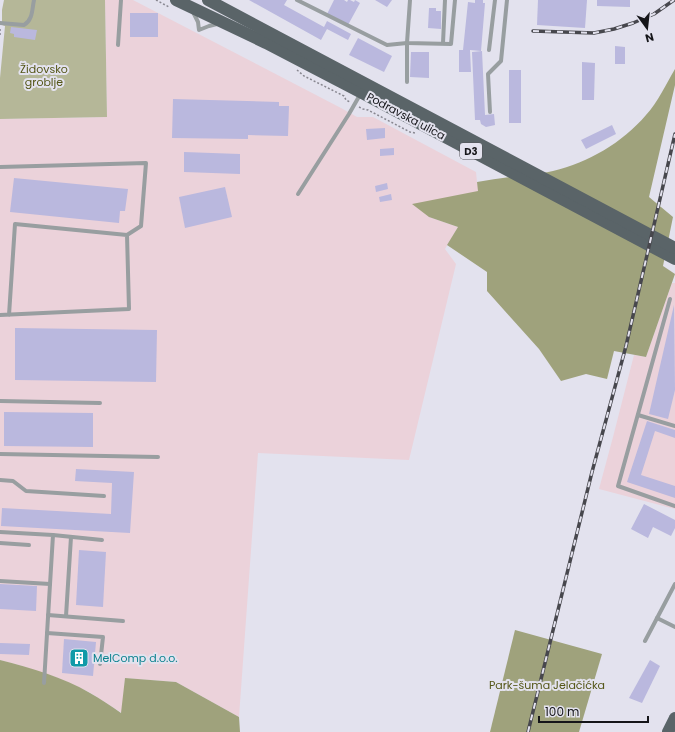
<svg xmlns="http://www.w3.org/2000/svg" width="675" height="732" viewBox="0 0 675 732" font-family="Poppins,sans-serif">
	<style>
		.industrial { fill: #ebd2da }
		.green { fill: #b5b798 }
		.forest { fill: #9fa27c }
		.building { fill: #bab8de }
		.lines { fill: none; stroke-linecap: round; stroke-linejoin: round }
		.path { stroke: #888790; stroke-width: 1.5; stroke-dasharray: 2 2; stroke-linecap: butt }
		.lane { stroke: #989ea0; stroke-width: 4 }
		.primary { stroke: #5a6468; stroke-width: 12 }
		.rail-casing { stroke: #47474d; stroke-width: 3.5 }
		.rail { stroke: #e3e2ee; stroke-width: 2; stroke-dasharray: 6; stroke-linecap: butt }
		.labels { text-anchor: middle; stroke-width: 4; stroke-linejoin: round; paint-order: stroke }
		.shield { fill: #e3e2ee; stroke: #535259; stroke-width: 1 }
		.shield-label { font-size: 10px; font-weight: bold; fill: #151519 }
		.park-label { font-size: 11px; fill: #545617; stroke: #e3e2ee }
		.street-label { font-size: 11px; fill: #151519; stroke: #e3e2ee }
		.culture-label { font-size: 11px; fill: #0d838f; stroke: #e3e2ee; text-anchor: start }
	</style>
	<rect width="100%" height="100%" fill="#e3e2ee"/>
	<g class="industrial">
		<path d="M105,0H133L341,108L357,117H373L476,172L477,182L479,191L429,217L458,227L445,249L456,264L409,460L258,453L239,717L176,682L125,678L122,713L89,692L58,678L22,666L0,660V119L107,117Z"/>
		<path d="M672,283H675V509L599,489L613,437L634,355L646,357Z"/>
	</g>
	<path class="green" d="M4,0H105L107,117L0,119V78L5,26L2,25V10Z"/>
	<g class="forest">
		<path d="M675,69V85L649,197L673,217L663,266L675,274L646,357L614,351L607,379L586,374L561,381L539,349L487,291V272L447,245L458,227L429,217L412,204L478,191L477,182C495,179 512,177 529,174C537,173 545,173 553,171C589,162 622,143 646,115C658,102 666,84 675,69Z"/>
		<path d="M515,630L602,654L579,732H490Z"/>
		<path d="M0,660C31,668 63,677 90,693C101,699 111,706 121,713L125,678L176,682L239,717L240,732H0Z"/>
	</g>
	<g class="building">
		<path d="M249,0H287L284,5L324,27L327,21L351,34L348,40L327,29L321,40Z"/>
		<path d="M334,0H344L347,2L348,0H350L354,2L355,0L360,3L348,25L327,14Z"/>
		<path d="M375,0H392L387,7Z"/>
		<path d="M475,0H483V3H485L481,51L470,50L471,72H459V50H463L468,2L475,3Z"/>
		<path d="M538,0H587L585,28L537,25Z"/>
		<path d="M597,0H630V7L597,6Z"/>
		<path d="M429,8H436V11H441V29L428,28Z"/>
		<rect x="130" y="13" width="28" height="24"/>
		<path d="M11,27L37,30L35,40L14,37V34L10,33Z"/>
		<path d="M358,38L392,56L384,72L349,55Z"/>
		<path d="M615,46L625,47V64H615Z"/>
		<path d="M482,51L485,115L494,114L495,125L486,127L481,124L480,120H475L472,52Z"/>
		<path d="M411,52H429V78L410,77Z"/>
		<path d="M582,62L595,63L594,100H582Z"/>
		<rect x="509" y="70" width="12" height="53"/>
		<path d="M173,99L279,102V106H289L288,136L248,135V139L172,138Z"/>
		<path d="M612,125L616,134L586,149L581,140Z"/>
		<path d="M385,128V138L367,140L366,129Z"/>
		<path d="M394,148V155L380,156V149Z"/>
		<path d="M184,152L240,154V174L184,172Z"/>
		<path d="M14,178L128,189L125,211H120L119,223L10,212Z"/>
		<path d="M387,183L388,189L376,192L375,186Z"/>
		<path d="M225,187L232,217L185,228L179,197Z"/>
		<path d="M391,194L392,200L380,202L379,197Z"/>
		<path d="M674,305L675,390L668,419L649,414Z"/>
		<path d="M15,328L157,330L156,382L15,380Z"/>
		<path d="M4,412L93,413V447L4,446Z"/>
		<path d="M647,421L675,430V438L655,431L641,475L675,486V498L627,482Z"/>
		<path d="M76,469L134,472L130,533L1,526L2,508L111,514L112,483L75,481Z"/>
		<path d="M644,504L675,520V528L671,536L653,527L648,538L631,529Z"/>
		<path d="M79,550L106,552L103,607L76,605Z"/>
		<path d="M0,584L37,586L36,611L0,609Z"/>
		<path d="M64,639L96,642L93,676L62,673Z"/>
		<path d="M0,643L30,644L29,655L0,654Z"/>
		<path d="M650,660L660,666L642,703L629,698Z"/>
	</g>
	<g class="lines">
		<g class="path">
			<path d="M156,0L169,7"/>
			<path d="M0,35V29"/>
			<path d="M297,70L304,76L344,96L346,100L350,102"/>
			<path d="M359,107L363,109L368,110L410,132L415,133"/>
		</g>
		<g class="lane">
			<path d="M297,0L387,45L407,43V82"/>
			<path d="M410,0L407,43L451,44L455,0"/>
			<path d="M193,12L198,22L199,30L209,26L217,24"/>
			<path d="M0,23L24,25C33,20 32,9 34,0"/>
			<path d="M443,43L445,0"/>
			<path d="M118,45L121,0"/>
			<path d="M489,50L495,0"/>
			<path d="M490,112L488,74L501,61L507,0"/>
			<path d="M0,167L146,163L141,226L127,235"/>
			<path d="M298,194L349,114L361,93"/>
			<path d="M670,299L618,486L675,506"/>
			<path d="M0,315L129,309L127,235L15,224L9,315"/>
			<path d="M0,401L100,403"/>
			<path d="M638,415L675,426"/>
			<path d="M0,454L158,457"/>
			<path d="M0,480L13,481L26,491L104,496"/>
			<path d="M0,532L53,535L44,683"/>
			<path d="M53,535L102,540"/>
			<path d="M0,543L29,545"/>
			<path d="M0,581L50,584"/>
			<path d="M48,615L123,621"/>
			<path d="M66,616L71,537"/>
			<path d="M657,618L675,627"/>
			<path d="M47,633L103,637L100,664"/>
			<path d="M645,641L675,584"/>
		</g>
		<g class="primary">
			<path d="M176,0L266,43L362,93L675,259"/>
			<path d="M208,0L675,248"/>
			<path d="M668,732L675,718"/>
		</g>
		<defs>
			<g id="rail">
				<path d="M533,31L594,33L614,29L633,23L654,14L674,0"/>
				<path d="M528,732L592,472L626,346L675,134"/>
			</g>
		</defs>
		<use href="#rail" class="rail-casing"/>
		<use href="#rail" class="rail"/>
	</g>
	<defs>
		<symbol id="building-square" viewBox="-11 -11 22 22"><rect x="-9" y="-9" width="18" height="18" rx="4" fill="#0f9aa8" stroke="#e3e2ee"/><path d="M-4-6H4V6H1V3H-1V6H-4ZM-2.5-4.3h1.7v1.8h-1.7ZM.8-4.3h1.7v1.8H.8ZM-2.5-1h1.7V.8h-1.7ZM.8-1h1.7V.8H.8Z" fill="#fff"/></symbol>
	</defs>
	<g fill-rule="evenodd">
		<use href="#building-square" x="68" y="647" width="22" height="22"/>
	</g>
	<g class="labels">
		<rect class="shield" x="460" y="143" width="22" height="16" rx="3"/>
		<g class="shield-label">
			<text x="471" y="155">D3</text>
		</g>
		<g class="park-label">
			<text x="44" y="73">Židovsko<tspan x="44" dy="13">groblje</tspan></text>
			<text x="547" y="689">Park-šuma Jelačićka</text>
		</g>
		<g class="street-label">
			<text transform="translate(406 116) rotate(28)" y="4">Podravska ulica</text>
		</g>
		<g class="culture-label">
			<text x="93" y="662">MelComp d.o.o.</text>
		</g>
	</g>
	<g transform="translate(647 28) rotate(165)" stroke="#e3e2ee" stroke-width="3" paint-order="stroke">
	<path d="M0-3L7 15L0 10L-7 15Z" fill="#151519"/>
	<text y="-6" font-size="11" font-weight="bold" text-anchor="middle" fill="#151519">N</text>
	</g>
	<path d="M539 716v6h109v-6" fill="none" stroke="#151519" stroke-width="2"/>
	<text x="545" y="716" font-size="12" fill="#151519" stroke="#e3e2ee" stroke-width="3" paint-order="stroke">100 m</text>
</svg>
